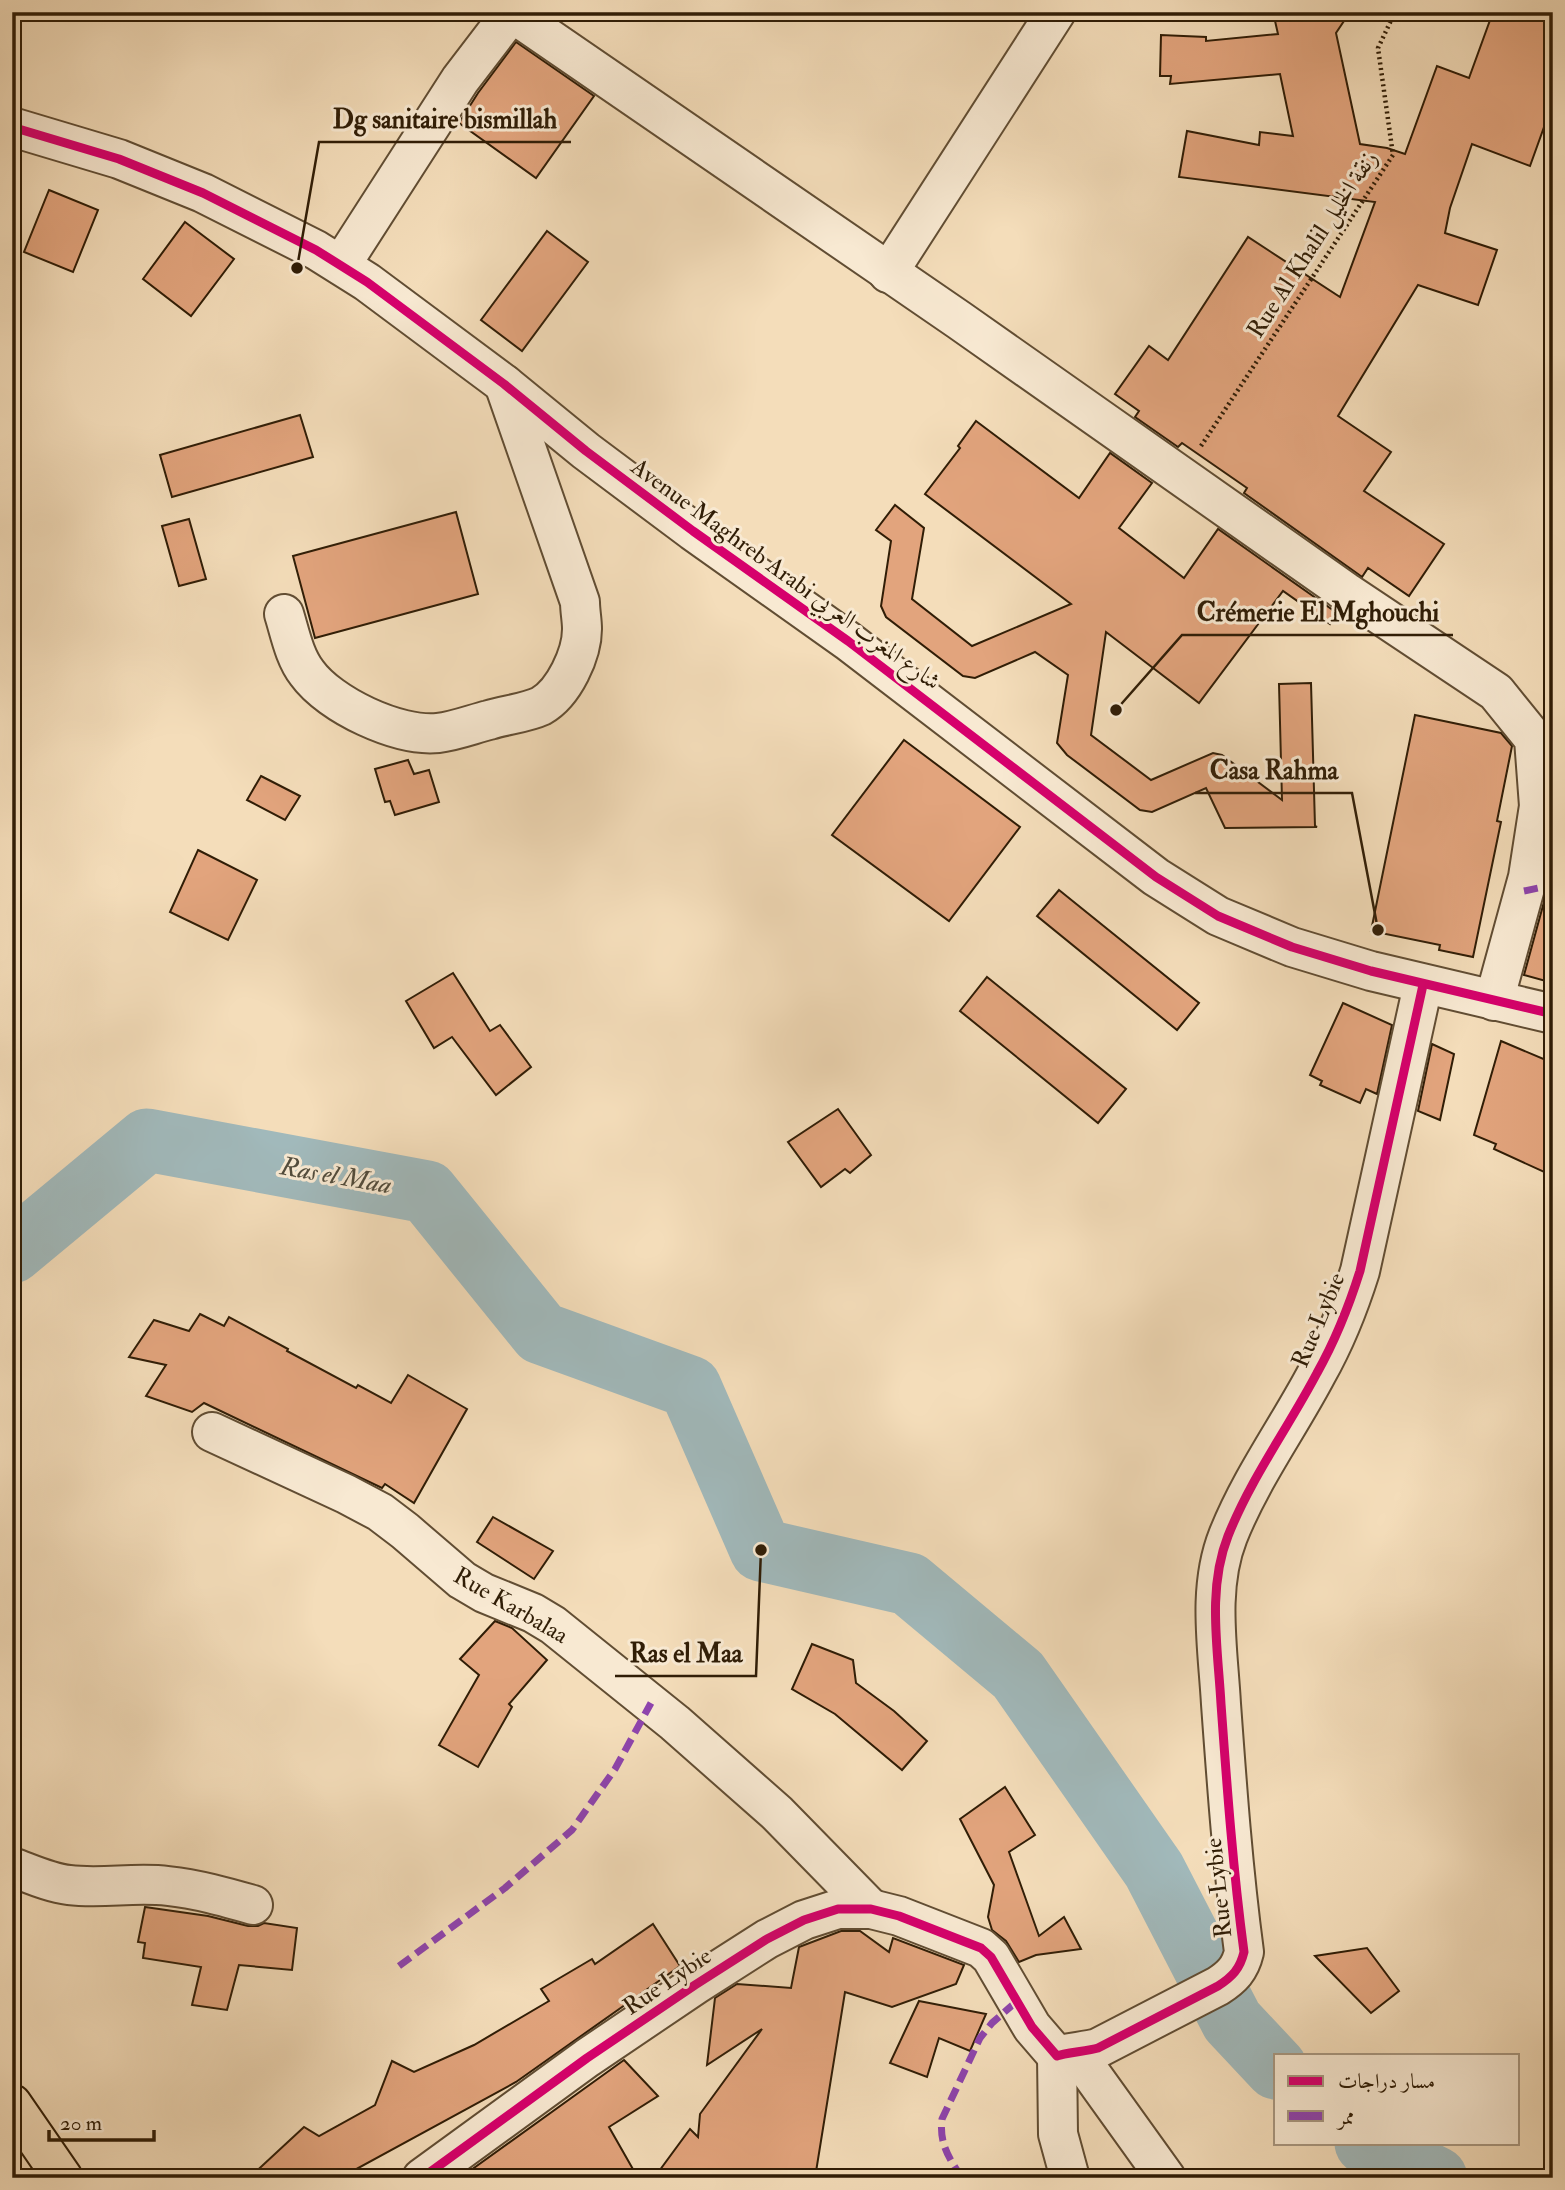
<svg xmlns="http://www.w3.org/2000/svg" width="1565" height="2190" viewBox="0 0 1565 2190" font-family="'IM FELL Double Pica',Amiri,serif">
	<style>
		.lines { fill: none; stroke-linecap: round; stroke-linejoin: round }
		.river { stroke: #a1b9bb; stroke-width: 63 }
		.building { fill: #e2a47d; stroke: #301d06; stroke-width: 2 }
		.minor-casing { stroke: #614d33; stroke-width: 42 }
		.major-casing { stroke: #301d06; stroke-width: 42 }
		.path { stroke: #301d06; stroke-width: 4.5; stroke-dasharray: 2 3.5; stroke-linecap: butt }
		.minor { stroke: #f8e9d2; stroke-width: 38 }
		.major { stroke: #f4ddba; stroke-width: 38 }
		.quiet { stroke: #8e44ad; stroke-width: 7; stroke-dasharray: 14 7; stroke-linecap: butt }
		.cycleway-casing { stroke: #f8e9d2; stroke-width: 13 }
		.cycleway { stroke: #d6006c; stroke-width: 9 }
		.labels { text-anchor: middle; stroke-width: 6; stroke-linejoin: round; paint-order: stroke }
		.street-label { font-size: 24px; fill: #301d06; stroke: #f8e9d2 }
		.water-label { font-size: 26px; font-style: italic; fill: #524c3c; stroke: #f8e9d2 }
		.leader { fill: none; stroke: #301d06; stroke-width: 2.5 }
		.callout-dot { fill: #301d06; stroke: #f8e9d2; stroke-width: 2.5 }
		.callout-label { font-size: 26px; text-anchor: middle; font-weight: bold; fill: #301d06; stroke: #f8e9d2; stroke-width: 6; stroke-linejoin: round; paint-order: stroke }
	</style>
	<rect width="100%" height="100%" fill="#f4ddba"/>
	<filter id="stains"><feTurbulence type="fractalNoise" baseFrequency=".00286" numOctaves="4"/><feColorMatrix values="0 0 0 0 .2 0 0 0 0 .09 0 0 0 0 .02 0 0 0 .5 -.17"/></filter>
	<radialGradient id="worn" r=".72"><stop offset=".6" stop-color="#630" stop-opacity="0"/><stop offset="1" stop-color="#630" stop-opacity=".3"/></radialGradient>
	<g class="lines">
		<g class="river">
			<path d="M12,1252L147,1140L427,1192L541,1333L690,1387L761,1550L909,1584L1018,1675L1154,1870L1232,2021L1276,2068"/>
			<path d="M1366,2143L1436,2178"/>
		</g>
	</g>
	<g class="building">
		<path d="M1273,12H1350L1336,33L1360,144L1387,148L1405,154L1437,66L1469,78L1493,12H1553V102L1530,166L1472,144L1450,208L1445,233L1497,250L1478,305L1418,285L1338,416L1391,452L1364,491L1444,544L1409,596L1368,568L1362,577L1358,574L1244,493L1247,488L1182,443L1178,447L1135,417L1139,411L1115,394L1149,346L1168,360L1248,237L1340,297L1375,202L1179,177L1187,131L1259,145L1260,132L1293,136L1280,74L1170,84L1171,76H1160L1161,35L1206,37V41L1278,34Z"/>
		<path d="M516,42L594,96L536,178L459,123L478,93Z"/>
		<path d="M49,190L98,210L73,272L24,252Z"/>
		<path d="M185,222L234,259L191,316L143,279Z"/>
		<path d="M547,231L588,262L522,351L481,320Z"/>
		<path d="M300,415L313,457L172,497L160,455Z"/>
		<path d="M976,421L1079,498L1110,453L1152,483L1119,528L1184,578L1218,529L1337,613L1330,624L1283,591L1199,703L1106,632L1091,735L1151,780L1213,753L1222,755L1282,800L1279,684L1311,683L1315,826L1317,827L1225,828L1206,788L1152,812L1140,810L1067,755L1057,743L1068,675L1035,652L975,678L963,676L886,617L881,606L891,541L876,530L895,505L924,528L912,599L972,646L1071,604L925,494L960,448L958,446Z"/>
		<path d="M456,512L478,594L315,638L293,556Z"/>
		<path d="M189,519L206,579L179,586L162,526Z"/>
		<path d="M1415,715L1501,733L1512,746L1497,821L1501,822L1473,957L1439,950L1440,945L1371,931Z"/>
		<path d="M904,740L1020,827L949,921L832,835Z"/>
		<path d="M408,760L414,774L429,770L439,802L395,815L390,801L385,802L375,769Z"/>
		<path d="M261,776L300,796L285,820L247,800Z"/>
		<path d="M198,850L257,880L228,940L170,912Z"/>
		<path d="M1059,890L1199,1003L1177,1030L1037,916Z"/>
		<path d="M1547,891L1553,892V983L1524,975Z"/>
		<path d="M453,973L490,1031L500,1025L531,1067L496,1095L452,1037L434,1048L406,1001Z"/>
		<path d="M987,977L1126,1089L1098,1123L960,1011Z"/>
		<path d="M1343,1003L1392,1025L1377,1094L1366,1089L1360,1103L1320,1085L1322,1081L1310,1075Z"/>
		<path d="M1501,1041L1553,1063V1176L1494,1149L1496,1144L1474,1135Z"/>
		<path d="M1432,1044L1454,1054L1440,1120L1418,1111Z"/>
		<path d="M838,1109L871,1155L850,1173L845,1169L821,1187L788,1142Z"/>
		<path d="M200,1314L224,1326L229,1317L288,1349L287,1351L356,1388L358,1385L391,1403L408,1375L467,1409L414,1503L385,1484L382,1488L204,1403L192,1412L146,1396L166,1365L129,1357L154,1320L189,1331Z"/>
		<path d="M493,1517L553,1551L534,1579L477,1542Z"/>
		<path d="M495,1621L512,1628L547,1660L509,1704L512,1707L478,1767L439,1745L479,1675L460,1659Z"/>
		<path d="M812,1644L853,1660L856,1683L894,1711L927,1741L902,1770L835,1714L792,1689Z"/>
		<path d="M1005,1787L1035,1835L1009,1852L1039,1936L1064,1917L1081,1949L1036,1955L1019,1962L1006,1941L992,1930L988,1917L994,1885L960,1819Z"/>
		<path d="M145,1907L208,1916L248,1926H258L264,1923L297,1928L292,1970L239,1965L227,2010L192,2005L201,1967L143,1958L145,1943L138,1942Z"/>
		<path d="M653,1924L680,1966L516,2082L340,2178H249L304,2127L319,2136L375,2105L392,2061L414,2072L474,2045L549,2001L541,1989L592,1959L595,1964Z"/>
		<path d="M841,1931H860L889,1952L893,1938L964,1965L956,1984L892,2007L845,1992L815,2178H654L690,2129L698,2137L700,2114L762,2029L707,2065L715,1998L737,1984L791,1988L799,1947Z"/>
		<path d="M1367,1948L1399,1991L1371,2013L1315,1956Z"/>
		<path d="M919,2001L986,2014L970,2051L939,2038L927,2077L890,2063Z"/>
		<path d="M624,2060L658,2096L609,2127L638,2178H460Z"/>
	</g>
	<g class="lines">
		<defs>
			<g id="minor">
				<path d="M512,13L959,320L1346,592L1496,692L1534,739L1539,806L1528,877L1494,1001"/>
				<path d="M12,127L119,159L203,193L316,250L367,282L504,384L586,451L693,531L848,641L1156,877L1218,916L1292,947L1371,971L1553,1014"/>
				<path d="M341,265L460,80L512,12"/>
				<path d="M888,273L1056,12"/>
				<path d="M284,614C290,633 294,656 307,673C330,705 398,737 438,733C455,731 473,724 489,720C505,715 526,713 541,706C564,693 582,654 582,629C582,620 580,611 580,602L504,384"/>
				<path d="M212,1432L346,1494L380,1512L405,1531L462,1580L484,1593L533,1613L553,1625L675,1723L777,1813L871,1909"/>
				<path d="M12,1867C31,1874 50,1883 69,1885C102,1889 135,1882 168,1886C197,1889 225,1897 253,1905"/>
				<path d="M1077,2054L1166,2178"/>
				<path d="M1057,2056L1058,2134L1070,2178"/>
				<path d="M422,2178L587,2058L695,1985L767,1939L804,1920L838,1909H871L899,1916L981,1948L991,1957L1032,2027L1057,2056C1063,2053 1088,2051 1098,2048L1218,1986C1232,1977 1240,1969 1244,1952C1233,1870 1227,1787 1221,1704C1218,1649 1207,1589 1228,1536C1251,1478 1288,1428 1317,1373C1335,1341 1349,1306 1360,1271L1423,985"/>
			</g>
			<path id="major" d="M12,2104L63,2178"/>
		</defs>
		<use href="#minor" class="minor-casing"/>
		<use href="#major" class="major-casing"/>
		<path class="path" d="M1201,446L1393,155L1378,48L1395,12"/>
		<use href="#minor" class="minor"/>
		<use href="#major" class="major"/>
		<g class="quiet">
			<path d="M1524,891L1553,885"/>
			<path d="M399,1966L505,1888L572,1830L615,1769L651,1703"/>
			<path d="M962,2178C949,2158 939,2144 942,2119L980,2038L992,2023L1016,2002"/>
		</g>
		<defs>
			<g id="cycleway">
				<path d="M12,127L119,159L203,193L316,250L367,282L504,384L586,451L693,531L848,641L1156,877L1218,916L1292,947L1371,971L1553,1014"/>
				<path d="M422,2178L587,2058L695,1985L767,1939L804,1920L838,1909H871L899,1916L981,1948L991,1957L1032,2027L1057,2056C1063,2053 1088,2051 1098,2048L1218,1986C1232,1977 1240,1969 1244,1952C1233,1870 1227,1787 1221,1704C1218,1649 1207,1589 1228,1536C1251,1478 1288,1428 1317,1373C1335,1341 1349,1306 1360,1271L1423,985"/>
			</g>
		</defs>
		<use href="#cycleway" class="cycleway-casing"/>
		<use href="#cycleway" class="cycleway"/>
	</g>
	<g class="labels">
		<g class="street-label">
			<text transform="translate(1312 244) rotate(-57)" y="8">Rue Al Khalil زنقة الخليل</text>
			<text transform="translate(786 574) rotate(36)" y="8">Avenue Maghreb Arabi شارع المغرب العربي</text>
			<text transform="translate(1318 1320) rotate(-67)" y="8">Rue Lybie</text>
			<text transform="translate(511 1605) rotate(30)" y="8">Rue Karbalaa</text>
			<text transform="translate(1218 1888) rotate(-96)" y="8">Rue Lybie</text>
			<text transform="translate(667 1981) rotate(-34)" y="8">Rue Lybie</text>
		</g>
		<g class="water-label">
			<text transform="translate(336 1175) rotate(10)" y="9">Ras el Maa</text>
		</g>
	</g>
	<path class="leader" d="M297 268L319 142H571M1116 710L1182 635H1453M1378 930L1352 793H1195M761 1550L756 1676H615"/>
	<g class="callout-dot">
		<circle cx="297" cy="268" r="7"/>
		<circle cx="1116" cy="710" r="7"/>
		<circle cx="1378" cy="930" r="7"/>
		<circle cx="761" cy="1550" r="7"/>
	</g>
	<g class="callout-label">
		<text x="445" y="128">Dg sanitaire bismillah</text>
		<text x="1318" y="621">Crémerie El Mghouchi</text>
		<text x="1274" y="779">Casa Rahma</text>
		<text x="686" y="1662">Ras el Maa</text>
	</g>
	<rect width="1565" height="2190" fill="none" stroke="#f4ddba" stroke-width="42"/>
	<rect x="14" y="14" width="1537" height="2162" fill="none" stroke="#301d06" stroke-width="3.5"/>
	<rect x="21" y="21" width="1523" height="2148" fill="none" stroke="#301d06" stroke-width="2"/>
	<rect x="1274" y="2054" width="245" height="91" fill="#f8e9d2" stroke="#a89780" stroke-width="2"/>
	<rect x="1288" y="2076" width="35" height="10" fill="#d6006c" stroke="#a89780" stroke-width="2"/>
	<text x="1338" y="2088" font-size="21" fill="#301d06">مسار دراجات</text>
	<rect x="1288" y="2111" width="35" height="10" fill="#8e44ad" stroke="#a89780" stroke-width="2"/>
	<text x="1338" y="2124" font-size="21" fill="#301d06">ممر</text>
	<path d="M49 2130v10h105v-10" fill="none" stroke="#301d06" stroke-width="3.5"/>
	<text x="60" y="2130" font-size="21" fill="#301d06" stroke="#f8e9d2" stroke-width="5" paint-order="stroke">20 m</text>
	<rect width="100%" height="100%" filter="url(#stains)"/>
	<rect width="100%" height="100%" fill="url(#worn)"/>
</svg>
